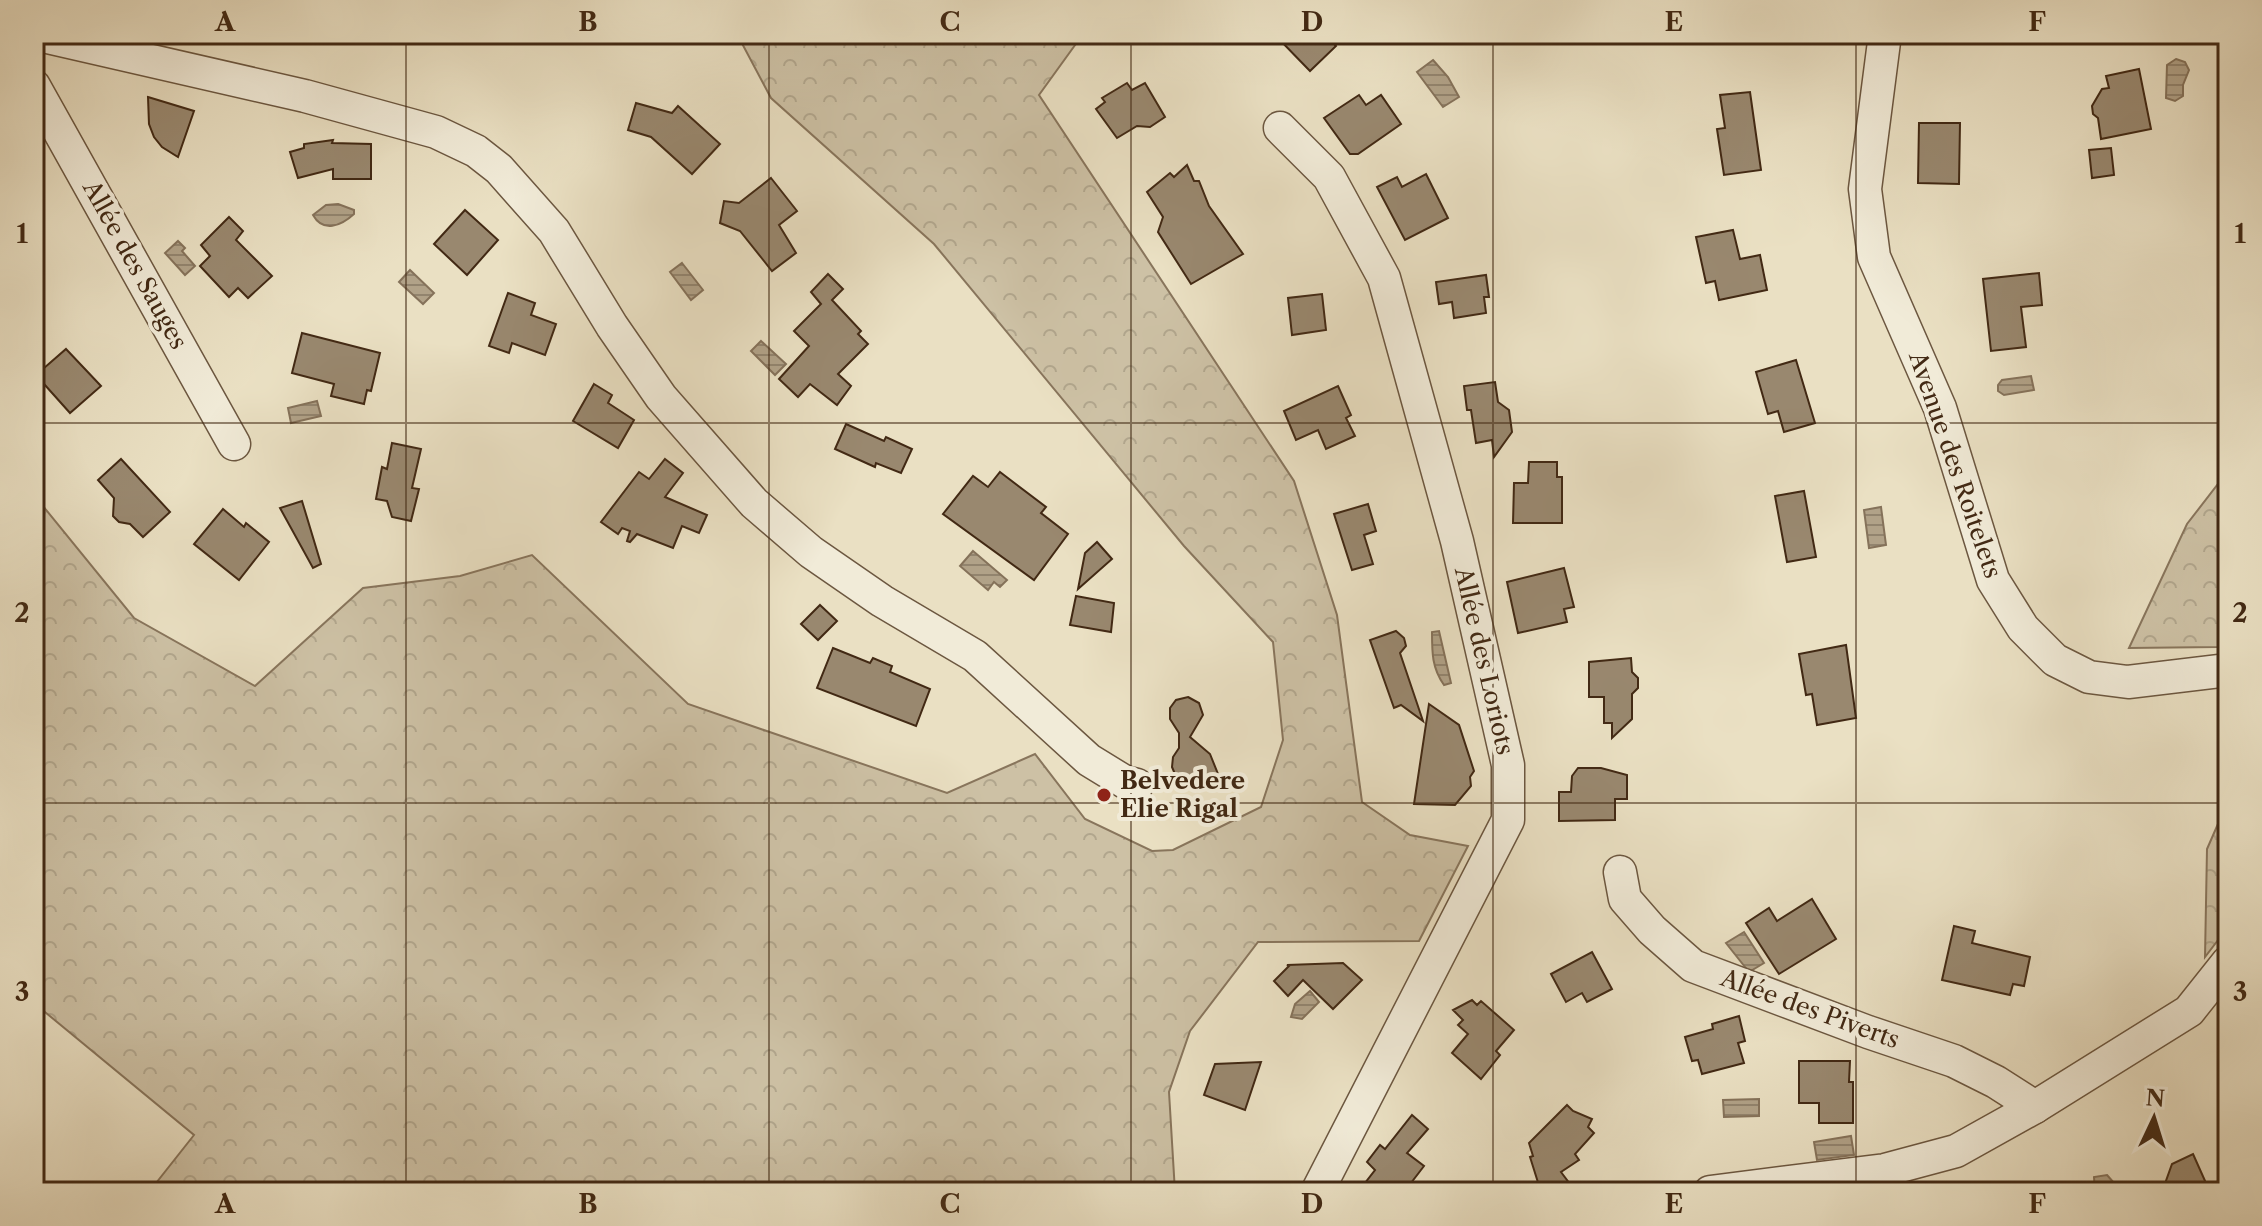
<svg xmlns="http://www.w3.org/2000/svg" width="2262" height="1226" viewBox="0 0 2262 1226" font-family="'Libre Caslon Text',serif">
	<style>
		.forest { fill: url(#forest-crowns); stroke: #88755c; stroke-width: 2 }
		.water { fill: url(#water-rules); stroke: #85725a; stroke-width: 2 }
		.building { fill: #99886f; stroke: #422914; stroke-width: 2 }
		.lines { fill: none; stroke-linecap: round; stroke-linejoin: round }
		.minor-casing { stroke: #6c5740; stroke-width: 35 }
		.minor { stroke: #f1ebd8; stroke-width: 32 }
		.grid { fill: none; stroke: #422914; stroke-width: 2; stroke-opacity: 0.55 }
		.poi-dot { fill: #8f2418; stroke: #f1ebd8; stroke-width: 3 }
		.labels { text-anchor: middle; stroke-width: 8; stroke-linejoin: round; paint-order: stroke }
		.street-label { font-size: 24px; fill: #422914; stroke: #f1ebd8 }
		.poi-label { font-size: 24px; font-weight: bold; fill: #422914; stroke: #f1ebd8; text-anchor: start }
		.neatline { fill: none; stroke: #422914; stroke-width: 3 }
		.grid-label { font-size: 26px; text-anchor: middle; font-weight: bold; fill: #422914 }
	</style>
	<defs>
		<pattern id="forest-crowns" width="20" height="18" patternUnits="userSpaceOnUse" patternTransform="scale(2)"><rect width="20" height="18" fill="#cdc1a5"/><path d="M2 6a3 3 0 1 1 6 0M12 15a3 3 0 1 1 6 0" fill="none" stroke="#b1a68d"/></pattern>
		<pattern id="water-rules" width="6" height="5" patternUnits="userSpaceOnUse" patternTransform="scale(2)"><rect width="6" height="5" fill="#b1a288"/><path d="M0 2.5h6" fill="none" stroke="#92846e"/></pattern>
	</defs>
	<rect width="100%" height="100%" fill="#eae0c3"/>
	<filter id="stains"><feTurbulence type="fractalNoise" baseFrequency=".0025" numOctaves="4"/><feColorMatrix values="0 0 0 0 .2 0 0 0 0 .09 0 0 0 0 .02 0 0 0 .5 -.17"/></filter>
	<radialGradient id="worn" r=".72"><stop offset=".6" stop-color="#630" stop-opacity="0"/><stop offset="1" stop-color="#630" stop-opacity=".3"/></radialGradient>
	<g class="forest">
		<path d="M737,34H1083L1039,95L1294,481L1337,615L1362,802L1410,835L1468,846L1419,941L1258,942L1190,1031L1169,1092L1175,1192H149L194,1135L34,1003V495L134,618L255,686L363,588L460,576L532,555L688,704L947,793L1035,754L1085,819L1152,851L1173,850L1261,807L1283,740L1273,642L1184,546L934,244L771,98Z"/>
		<path d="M2228,471V644L2218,647L2129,648L2187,524Z"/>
		<path d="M2228,801V927L2205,957L2207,849Z"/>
	</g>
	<g class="water">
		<path d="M2176,59L2185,62L2189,70L2183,85V96L2175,101L2166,98L2167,65Z"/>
		<path d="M1433,60L1448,77L1459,97L1443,107L1417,72Z"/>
		<path d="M338,204L354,210V214C341,226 323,233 313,215L326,205Z"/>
		<path d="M178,241L185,248L182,251L195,266L185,275L165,253Z"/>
		<path d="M682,263L703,290L691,300L670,272Z"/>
		<path d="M410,270L434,293L423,304L399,282Z"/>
		<path d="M761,341L786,364L775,375L751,351Z"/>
		<path d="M2031,376L2034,390L2004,395L1998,391V385L2002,380Z"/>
		<path d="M317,401L321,416L291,423L288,408Z"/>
		<path d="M1881,507L1886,545L1869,548L1864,510Z"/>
		<path d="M973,551L1007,580L1000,587L994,582L988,590L960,566Z"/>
		<path d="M1439,631L1451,683L1444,685C1432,668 1432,653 1432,632Z"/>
		<path d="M1744,932L1764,963L1749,972L1726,943Z"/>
		<path d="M1310,991L1319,1002L1302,1019L1291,1017L1295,1004Z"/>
		<path d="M1759,1099V1116L1724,1117L1723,1100Z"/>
		<path d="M1851,1136L1854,1155L1817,1160L1814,1142Z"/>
		<path d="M2107,1175L2122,1192H2095L2094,1177Z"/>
	</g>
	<g class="building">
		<path d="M1274,34H1325L1336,46L1310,71Z"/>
		<path d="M2139,69L2151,129L2101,139L2098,118L2093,114L2092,106L2102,89L2109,88L2106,76Z"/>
		<path d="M1127,83L1132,90L1145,83L1165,117L1150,127L1137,126L1117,138L1096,109L1105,102L1102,98Z"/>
		<path d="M1750,92L1761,170L1724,175L1717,129L1725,128L1720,95Z"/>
		<path d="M1359,95L1366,105L1381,95L1401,124L1358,154H1350L1324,118Z"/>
		<path d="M148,97L194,111L178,157L162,147L154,137L149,124Z"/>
		<path d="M636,103L672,113L678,106L720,144L692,174L651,137L628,130Z"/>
		<path d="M1919,123H1960L1959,184L1918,183Z"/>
		<path d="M333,140L332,143L371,144V179H333V169L298,178L290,152L304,148V144Z"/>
		<path d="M2111,148L2114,175L2092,178L2089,150Z"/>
		<path d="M1187,165L1194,181H1199L1209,206L1243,254L1191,284L1158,232L1163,217L1147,192L1170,173L1174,177Z"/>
		<path d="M1426,174L1448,218L1405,240L1377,187L1397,177L1402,187Z"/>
		<path d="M771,178L797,211L779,225L796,253L772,271L740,231L720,223L724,201L739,203Z"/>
		<path d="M465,210L498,240L467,275L434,244Z"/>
		<path d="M229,217L243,231L236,240L272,276L248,298L238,288L229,297L200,266L210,256L201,245Z"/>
		<path d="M1733,230L1740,259L1760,255L1767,290L1719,300L1715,281L1706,283L1696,237Z"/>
		<path d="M2039,273L2042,305L2021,307L2026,347L1991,351L1983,279Z"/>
		<path d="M828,274L843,289L832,300L861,331L858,334L868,344L838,374L851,386L837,405L810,384L798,397L779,379L809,346L794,331L821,304L811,292Z"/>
		<path d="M1486,275L1489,297H1484L1486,313L1454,318L1452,302L1439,304L1436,282Z"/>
		<path d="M508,293L535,303L531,315L556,324L545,355L512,343L509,353L489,346Z"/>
		<path d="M1322,294L1326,330L1292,335L1288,298Z"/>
		<path d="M302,333L380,353L371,391L367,390L364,404L331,396L334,384L292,373Z"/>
		<path d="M66,349L101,386L70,413L36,375Z"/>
		<path d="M1796,360L1815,423L1784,432L1778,411L1768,414L1756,372Z"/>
		<path d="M1495,382L1498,402L1509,410L1512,432L1494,457L1492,440L1476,443L1471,410H1467L1464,386Z"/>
		<path d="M594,384L612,395L608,403L634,420L618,448L573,421Z"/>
		<path d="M1338,386L1351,415L1346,418L1355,436L1326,449L1318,430L1296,440L1284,411Z"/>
		<path d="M846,424L884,441L886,437L912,449L901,473L876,463L875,467L835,449Z"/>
		<path d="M392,443L421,449L412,488L419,489L411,521L392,517L387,501L376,499L382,467L387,469Z"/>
		<path d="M121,459L170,512L143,537L130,524L119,522L113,516L114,498L98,480Z"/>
		<path d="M665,459L683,473L665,497L707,515L699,533L682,526L673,548L637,534L630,542L627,541L630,531L622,528L618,534L601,522L639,472L649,479Z"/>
		<path d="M1529,462H1557V477H1562V523H1513L1514,483H1528Z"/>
		<path d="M1000,472L1046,507L1041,513L1068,534L1034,580L943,514L973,476L988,487Z"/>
		<path d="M1804,491L1816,557L1787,562L1775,496Z"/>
		<path d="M302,501L321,564L313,568L280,508Z"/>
		<path d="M1368,504L1376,531L1364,535L1373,564L1352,570L1334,514Z"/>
		<path d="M223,509L244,527L246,523L269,542L239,580L194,544Z"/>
		<path d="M1097,542L1112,559L1078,589L1085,553Z"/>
		<path d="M1564,568L1574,607L1564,609L1567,622L1518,633L1507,582Z"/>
		<path d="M1076,596L1114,603L1111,632L1070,625Z"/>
		<path d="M820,605L837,621L818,640L801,624Z"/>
		<path d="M1396,631L1404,638L1406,646L1400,653L1423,721L1401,705L1394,708L1370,640Z"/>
		<path d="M1846,645L1856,718L1817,725L1812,694L1806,695L1799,654Z"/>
		<path d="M833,648L870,663L873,658L892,666L890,672L930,689L916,726L817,688Z"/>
		<path d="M1631,658L1632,672L1638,678V688L1632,694V719L1612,738V723H1604V697H1589V662Z"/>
		<path d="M1188,697L1199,703L1203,715L1190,737L1210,754L1218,774L1194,785L1177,779L1172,767L1173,757L1179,748V733L1170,719V708L1176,700Z"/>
		<path d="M1429,704L1459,725L1474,771L1470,777L1471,786L1455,805L1414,804Z"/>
		<path d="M1578,768H1601L1627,775V799H1615V820L1559,821V792H1571L1572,776Z"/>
		<path d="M1812,899L1836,939L1779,974L1746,923L1769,908L1777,921Z"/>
		<path d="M1954,926L1975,931L1972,943L2030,957L2024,986L2013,984L2010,995L1942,980Z"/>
		<path d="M1592,952L1612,989L1587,1002L1582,993L1566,1002L1551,974Z"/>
		<path d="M1343,963L1362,980L1333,1009L1303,980L1288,996L1274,981L1289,966L1287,965Z"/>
		<path d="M1472,1000L1477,1005L1481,1001L1514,1030L1496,1051L1500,1055L1481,1079L1452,1053L1468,1034L1458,1025L1463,1020L1453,1010Z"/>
		<path d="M1739,1016L1745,1041L1738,1043L1744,1063L1702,1074L1698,1060L1692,1061L1685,1037L1713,1029L1712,1024Z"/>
		<path d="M1799,1061H1850L1849,1082H1853V1123H1819V1103H1799Z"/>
		<path d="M1261,1062L1245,1110L1204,1095L1215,1064Z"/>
		<path d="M1567,1105L1573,1111L1592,1119L1588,1127L1594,1133L1575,1154L1579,1160L1561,1172L1576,1192H1541L1530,1157L1533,1156L1529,1143Z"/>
		<path d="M1412,1115L1428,1129L1407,1153L1424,1166L1404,1192H1358L1375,1170L1367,1162L1380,1145L1385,1149Z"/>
		<path d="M2193,1154L2210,1192H2162L2172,1164Z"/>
	</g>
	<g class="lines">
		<defs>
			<g id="minor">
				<path d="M34,34L305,96L436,132L476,151L499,169L554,231L612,326L661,397L754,503L811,552L882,601L975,656L1089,760L1125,782L1137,785"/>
				<path d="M1885,34L1865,189L1874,257L1940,408L1993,580L2023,628L2055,660L2089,677L2128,682L2228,670"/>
				<path d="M34,86L234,444"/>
				<path d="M1280,128L1329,177L1384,278L1457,541L1508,765V820L1317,1192"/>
				<path d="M1620,872L1625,899L1652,930L1693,966L1868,1032L1954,1061L1996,1082L2035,1107"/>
				<path d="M1710,1192L1885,1170L1956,1151L2035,1107L2189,1011L2228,962"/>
			</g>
		</defs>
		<use href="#minor" class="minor-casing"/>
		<use href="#minor" class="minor"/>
	</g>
	<path class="grid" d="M406,34V1192M769,34V1192M1131,34V1192M1493,34V1192M1856,34V1192M34,423H2228M34,803H2228"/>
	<circle class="poi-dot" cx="1104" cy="795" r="8"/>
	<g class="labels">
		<g class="street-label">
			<text transform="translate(135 265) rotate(61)" y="8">Allée des Sauges</text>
			<text transform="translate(1955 465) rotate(71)" y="8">Avenue des Roitelets</text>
			<text transform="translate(1484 661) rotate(77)" y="8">Allée des Loriots</text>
			<text transform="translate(1810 1009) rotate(20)" y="8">Allée des Piverts</text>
		</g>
		<g class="poi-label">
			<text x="1120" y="789">Belvedere<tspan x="1120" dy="28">Elie Rigal</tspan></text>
		</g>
	</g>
	<rect width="2262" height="1226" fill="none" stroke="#eae0c3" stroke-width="88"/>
	<g transform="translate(2154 1118) rotate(4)" stroke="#f1ebd8" stroke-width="6" paint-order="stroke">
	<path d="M0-6L14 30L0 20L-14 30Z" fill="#422914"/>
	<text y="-12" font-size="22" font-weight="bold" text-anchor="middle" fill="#422914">N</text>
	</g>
	<rect x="44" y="44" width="2174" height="1138" class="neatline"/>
	<g class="grid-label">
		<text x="225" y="31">A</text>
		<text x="588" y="31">B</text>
		<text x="950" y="31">C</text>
		<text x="1312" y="31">D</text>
		<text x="1674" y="31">E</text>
		<text x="2037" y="31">F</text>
		<text x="22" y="243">1</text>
		<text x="2240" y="243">1</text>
		<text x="22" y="622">2</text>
		<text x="2240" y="622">2</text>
		<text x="22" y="1001">3</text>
		<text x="2240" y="1001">3</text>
		<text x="225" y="1213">A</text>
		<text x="588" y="1213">B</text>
		<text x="950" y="1213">C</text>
		<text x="1312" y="1213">D</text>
		<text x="1674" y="1213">E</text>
		<text x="2037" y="1213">F</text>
	</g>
	<rect width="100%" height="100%" filter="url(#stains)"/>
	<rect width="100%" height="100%" fill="url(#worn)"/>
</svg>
